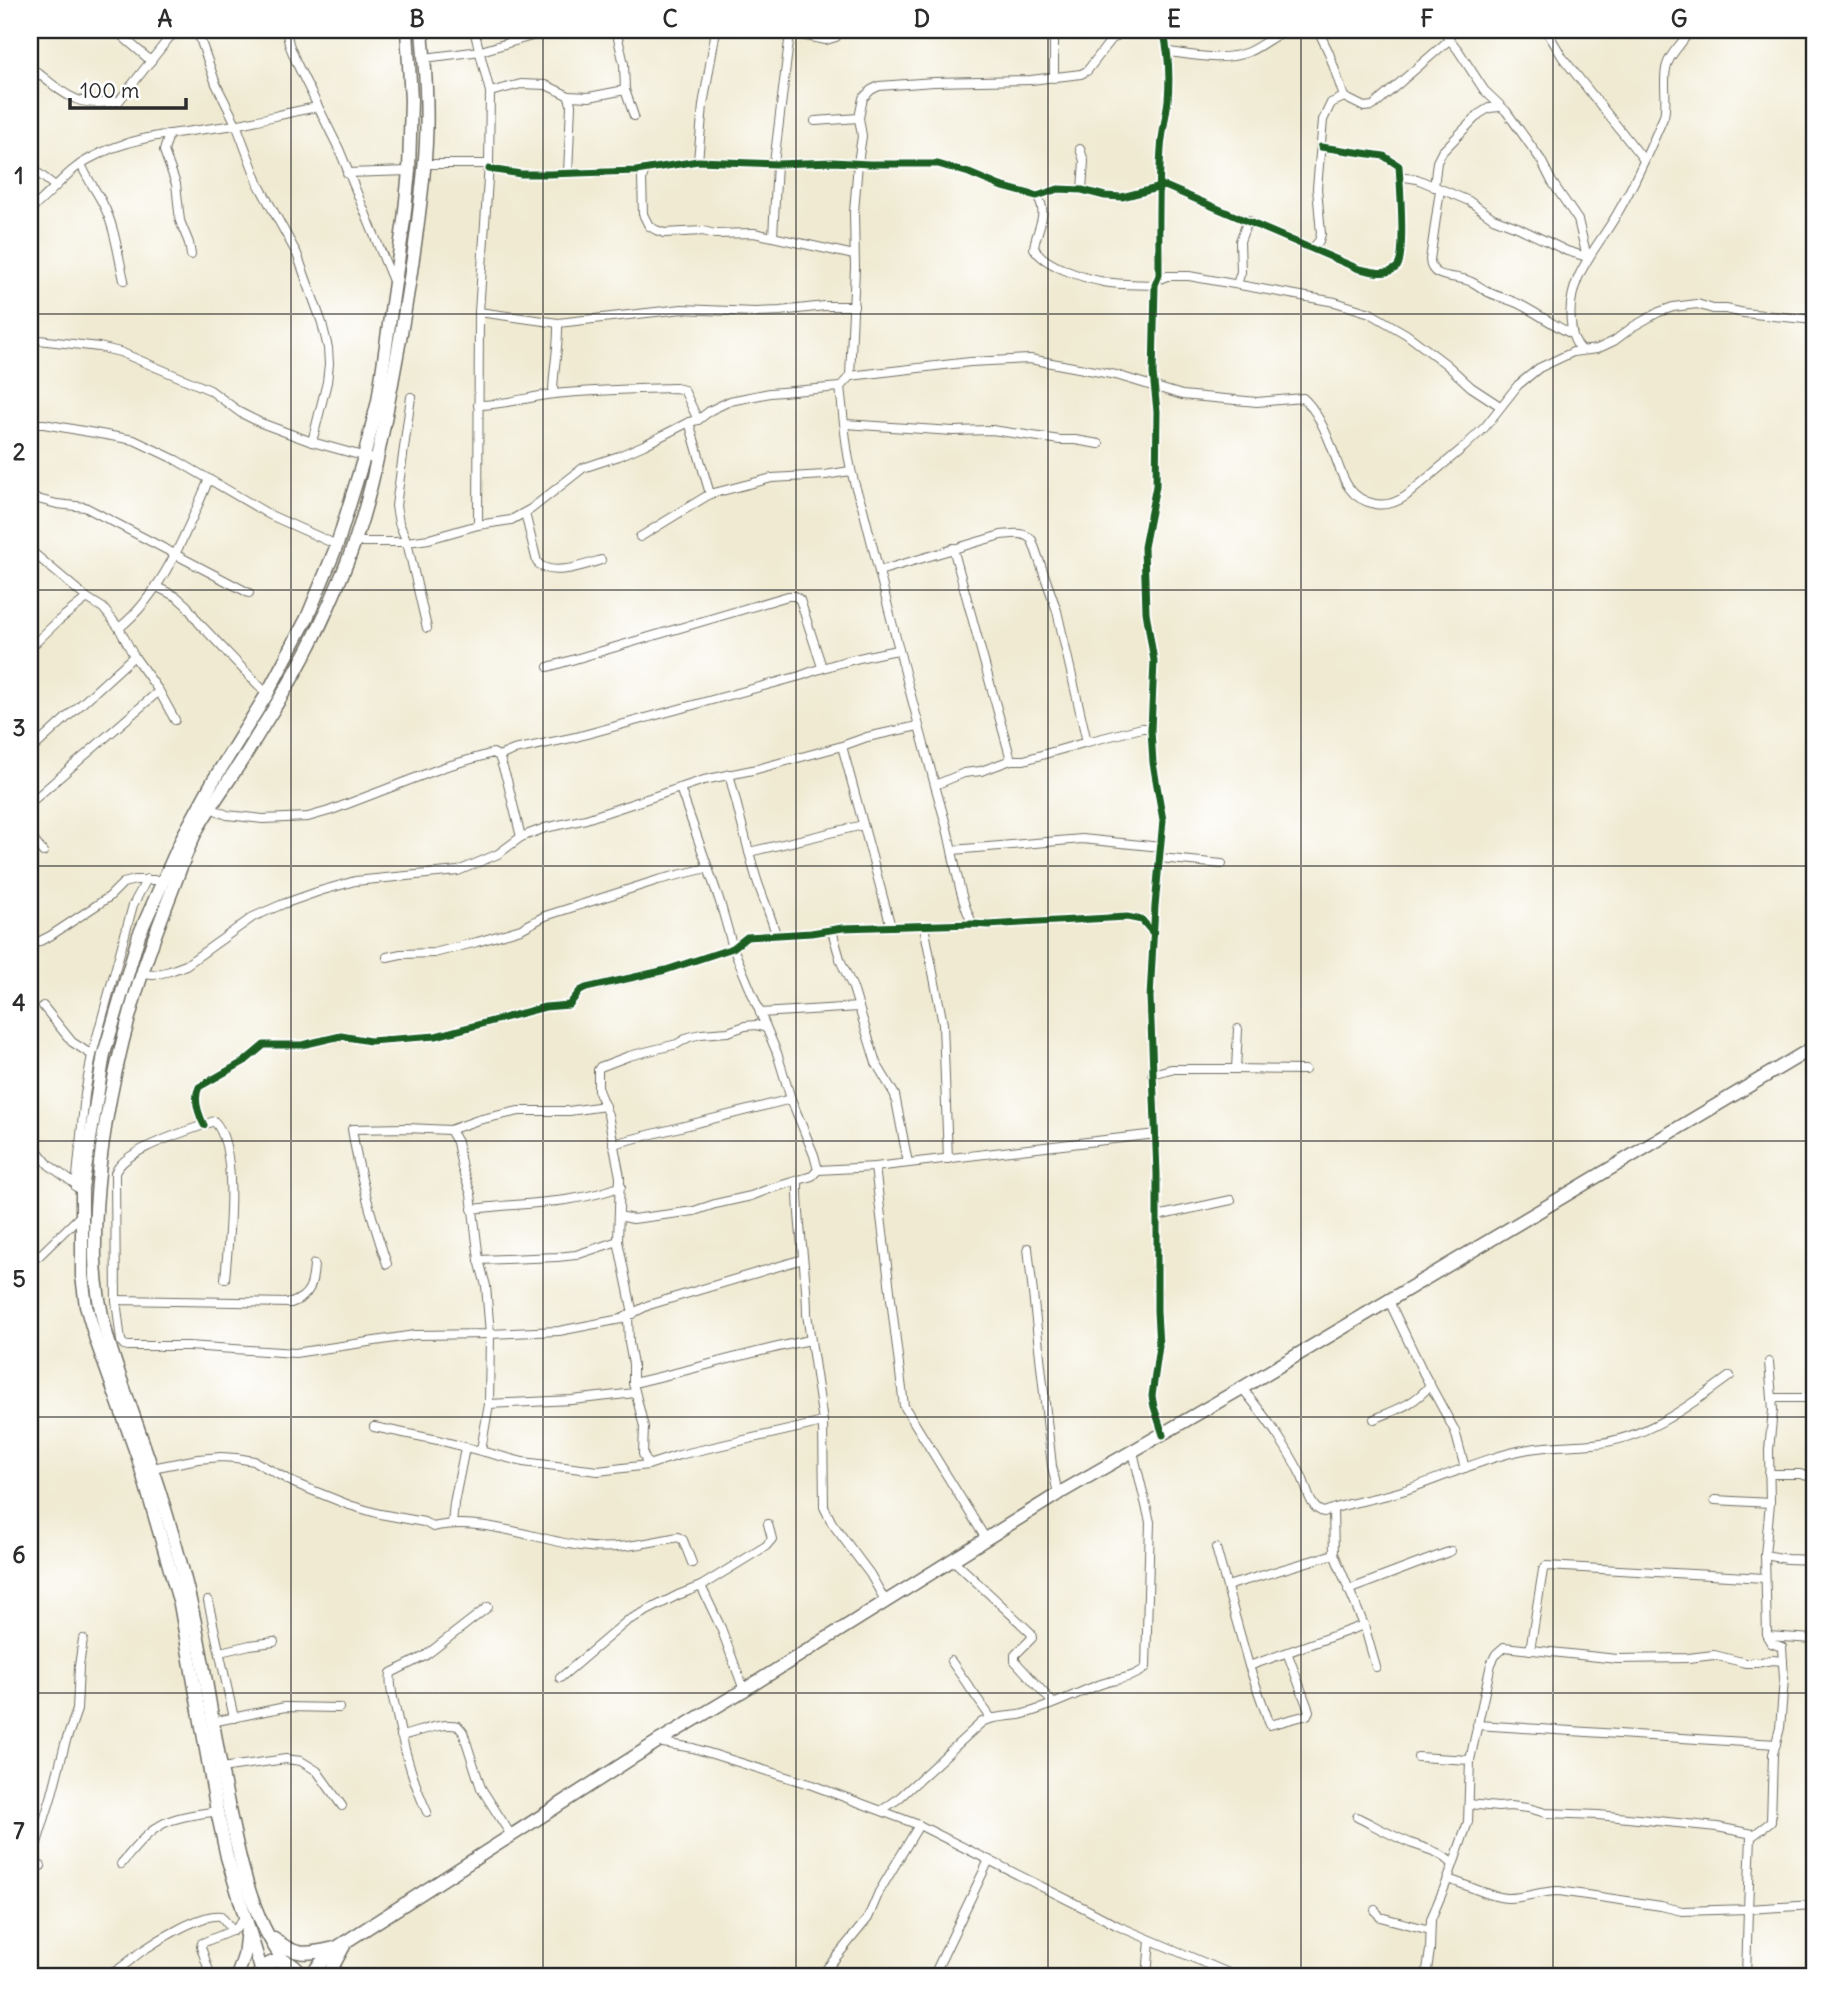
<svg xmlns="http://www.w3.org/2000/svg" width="1844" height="2007" viewBox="0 0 1844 2007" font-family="Delius,sans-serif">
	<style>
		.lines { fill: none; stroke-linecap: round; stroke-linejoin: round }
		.minor-casing { stroke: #706e65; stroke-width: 10 }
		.secondary-casing { stroke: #706e65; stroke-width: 15 }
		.minor { stroke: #fff; stroke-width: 8 }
		.secondary { stroke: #fff; stroke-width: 12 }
		.cycleway-casing { stroke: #fff; stroke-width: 11 }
		.cycleway { stroke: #1b5e20; stroke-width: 7 }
		.grid { fill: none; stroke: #2b2b2b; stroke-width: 2; stroke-opacity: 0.55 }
		.neatline { fill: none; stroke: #2b2b2b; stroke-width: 2.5 }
		.grid-label { font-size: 23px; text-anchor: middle; font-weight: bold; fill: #2b2b2b }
	</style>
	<rect width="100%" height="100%" fill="#fff"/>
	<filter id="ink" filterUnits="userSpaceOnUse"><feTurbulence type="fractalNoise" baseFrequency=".0143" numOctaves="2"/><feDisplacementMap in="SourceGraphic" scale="14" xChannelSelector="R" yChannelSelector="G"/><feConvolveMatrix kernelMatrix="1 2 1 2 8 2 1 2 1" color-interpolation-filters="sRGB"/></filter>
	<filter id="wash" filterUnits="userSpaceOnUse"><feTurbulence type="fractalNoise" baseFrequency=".00686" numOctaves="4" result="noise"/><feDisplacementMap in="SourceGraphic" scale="28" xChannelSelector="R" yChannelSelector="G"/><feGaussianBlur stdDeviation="1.57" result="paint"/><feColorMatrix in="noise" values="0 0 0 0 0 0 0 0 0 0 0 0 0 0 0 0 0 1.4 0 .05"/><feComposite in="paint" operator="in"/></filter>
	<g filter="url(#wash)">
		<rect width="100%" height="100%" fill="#f0ead2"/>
	</g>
	<g filter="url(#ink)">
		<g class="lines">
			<defs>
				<g id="minor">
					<path d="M115,30L151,61"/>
					<path d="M197,30L216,84L236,124L259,185L297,254L322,323L328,348L329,364L327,382L312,442"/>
					<path d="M286,30L289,44L297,64L339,149L393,281"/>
					<path d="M474,30L490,92L489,164L479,312L478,525"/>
					<path d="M616,30L624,64L625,90L634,116"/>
					<path d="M777,30L826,40L836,37L840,30"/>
					<path d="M1318,30L1329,53L1344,97"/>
					<path d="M1546,30L1563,58L1644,160"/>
					<path d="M1169,52C1193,55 1224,62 1248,52C1262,46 1273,35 1288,30"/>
					<path d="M424,58L481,51L552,30"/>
					<path d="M30,71L37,72C68,97 78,108 119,101L169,38L178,30"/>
					<path d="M1054,78V30"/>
					<path d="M490,92L521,84L546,85L569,96L589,97L625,90"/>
					<path d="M815,121L859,118"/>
					<path d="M169,134L164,151L176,184L180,221L189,243L191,255"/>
					<path d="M1080,149L1084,161L1082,190"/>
					<path d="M698,161L703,105L716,30"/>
					<path d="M774,163L790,33"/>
					<path d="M81,164C87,179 96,190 103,204C115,227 118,255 124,280"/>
					<path d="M425,164H489"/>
					<path d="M30,167L55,186"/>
					<path d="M489,169L521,174H549L636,171L698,161L777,164L833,162L869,164H938L969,173L1000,186L1037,196L1058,189L1082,190L1105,196L1122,197L1165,186L1359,269C1372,271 1386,277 1397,267C1406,258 1400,182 1399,166L1384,156L1321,147"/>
					<path d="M645,170L642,178L643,214L649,226L656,230L664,233L703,231L715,234L754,233L854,255"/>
					<path d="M347,173L409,171"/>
					<path d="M568,173L571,105L569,96"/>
					<path d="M1399,176L1417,179L1469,201L1493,218L1517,227L1567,251L1587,257L1578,220L1552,182L1541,160L1506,111L1484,90L1458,50L1442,30"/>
					<path d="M1434,187L1437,162L1442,152L1479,114L1489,108L1500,107"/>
					<path d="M1440,190L1430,260C1431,280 1455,275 1469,281C1476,283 1482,289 1488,292C1498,297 1509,299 1519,304C1537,313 1553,325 1572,334"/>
					<path d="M1037,196C1050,214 1036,229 1034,248C1044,266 1084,278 1104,282C1120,285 1138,284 1155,285"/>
					<path d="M30,210C51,194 67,170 91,158C133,135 181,133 228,126C258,121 288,112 318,107"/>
					<path d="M773,236L777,164"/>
					<path d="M1312,249L1319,241L1321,234L1317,188L1323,120L1331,103L1344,97L1364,107L1373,106L1449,40"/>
					<path d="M1157,280L1167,276H1189L1335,302L1370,313L1406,334L1446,364L1471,387L1500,406"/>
					<path d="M1237,284L1241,272L1240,241L1248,220"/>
					<path d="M479,312L558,323L682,309L755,312L780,311L825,306H854"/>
					<path d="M30,339L99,347L120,352L210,390L241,413L261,423L312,442L377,460"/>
					<path d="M1582,350C1573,342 1572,334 1571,322C1566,278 1597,249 1617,214C1635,183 1650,149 1664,116C1668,100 1662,78 1667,65C1670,54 1680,46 1686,36L1683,30"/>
					<path d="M850,376L970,362L1030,359L1116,375L1182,395L1257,402L1303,398C1317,410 1329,439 1335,456C1343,479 1349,499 1375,504C1387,506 1396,503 1406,496L1464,447L1485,427L1518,385L1539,368L1573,352L1597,349L1614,341L1634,326L1659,312L1673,307L1697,304L1713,309H1726L1744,313L1814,320"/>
					<path d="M840,387C845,427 846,467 862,505C889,610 915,716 945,821C954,852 958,897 973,924"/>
					<path d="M553,394C553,370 559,347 558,323"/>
					<path d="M411,397L396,506L399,523L407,542L427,628"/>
					<path d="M478,405C504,405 528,397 554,394C595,390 635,389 676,388L684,390L698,420"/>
					<path d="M689,422L710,494L772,478L825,475L850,471"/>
					<path d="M30,424H44L134,440L176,460L270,515L337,545"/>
					<path d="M845,424L953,431L992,430L1060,440H1075L1099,444"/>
					<path d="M30,497L57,504L85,507L249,593"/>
					<path d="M525,513L537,562C549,578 585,565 601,560"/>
					<path d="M640,537L710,494"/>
					<path d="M355,542H407L429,539L478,525L511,520L531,509L583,468L619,456L644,445L689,422L698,420L711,410L730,401L770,393L840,387L850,376L855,268L854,212L858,163L862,136L859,118L863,98L871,90L879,86L934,82L1031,80L1081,74L1087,71L1111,40L1125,30"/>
					<path d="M953,548L1011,760"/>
					<path d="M30,550L87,598L103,608L119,628L134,656L159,691L175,720"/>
					<path d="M879,571L1001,535C1013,534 1023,531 1032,540L1057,611L1087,742"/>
					<path d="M155,586L177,597L187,606L199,623L267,694"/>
					<path d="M119,628C161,596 189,527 209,479"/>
					<path d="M30,648L58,621L87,598"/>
					<path d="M548,667L788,596H795L800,600L822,667"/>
					<path d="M842,746L891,927"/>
					<path d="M30,751L134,656"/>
					<path d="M499,756L514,750L576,737L800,676C831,664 864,656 898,650"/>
					<path d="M729,774C738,808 746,843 756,877C762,897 771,915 776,935"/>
					<path d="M935,785L964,773L981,771L1011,760H1024L1087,742L1142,728H1151"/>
					<path d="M680,788L720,902L733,948L777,1053L791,1099L814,1155L818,1170"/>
					<path d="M30,803L159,691"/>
					<path d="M211,808L227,815L263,819L308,817L329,811L444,767L493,753L499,756L507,780L521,837"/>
					<path d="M30,836L43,852"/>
					<path d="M953,850L1082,839L1161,847"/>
					<path d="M749,852L863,825"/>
					<path d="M1160,858L1222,864"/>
					<path d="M924,926L943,1024L948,1159"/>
					<path d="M832,931L841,962L853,988L876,1063L895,1095L908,1163"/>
					<path d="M30,946L50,936L109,897L123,883L135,880H163"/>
					<path d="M387,957L401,954L434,953L477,942L521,929L545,916L583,904L658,880L707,868"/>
					<path d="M141,974L154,975L170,971L186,965L253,917L283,904L320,891L355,881L458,871L498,854L521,837L545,828L586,819L704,780L757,769L842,746L867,737L918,726"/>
					<path d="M43,1006L72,1042L92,1055"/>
					<path d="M760,1013L859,1007"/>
					<path d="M1236,1069L1305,1070"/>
					<path d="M1152,1074L1171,1069H1236L1238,1029"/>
					<path d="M204,1125C198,1113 193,1099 199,1087L245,1061L264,1045H302L341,1036L370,1041L436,1036L545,1007L569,1005L580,991L586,988L666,970L733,948L747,937L811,933L843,928L973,924L988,925L1127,917L1142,920L1153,933"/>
					<path d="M450,1130L457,1142L462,1168L471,1194L479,1260L486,1286L490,1334L489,1404L481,1450"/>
					<path d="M30,1142L49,1165L79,1187"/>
					<path d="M613,1144L791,1099"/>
					<path d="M875,1167L904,1406L986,1539"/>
					<path d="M798,1181C797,1226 807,1269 807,1314L823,1422L824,1507L832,1523L870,1574L886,1602"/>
					<path d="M76,1187L85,1094L92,1055L133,905L147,879"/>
					<path d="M472,1209C518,1203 579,1204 621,1186"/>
					<path d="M619,1216L633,1219L694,1211L715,1204L751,1196L769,1189L812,1176L818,1170L875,1167L1156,1134"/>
					<path d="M1157,1216L1231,1200"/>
					<path d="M1028,1248L1052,1466L1058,1494"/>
					<path d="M479,1260L557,1257L576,1255L618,1241"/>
					<path d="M30,1262L40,1255L81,1215"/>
					<path d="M314,1264C313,1283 311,1296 291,1303L116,1300L121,1341L124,1345L128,1346H188L295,1353L415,1335L490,1334L559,1331L621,1319L649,1305L803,1259"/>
					<path d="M387,1264C372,1220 359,1175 352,1129L407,1128L450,1130L478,1120L519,1111H569L605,1106"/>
					<path d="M116,1300L115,1173C125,1148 190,1131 214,1121C240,1146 228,1244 225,1279"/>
					<path d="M1389,1301L1424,1374L1455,1431L1465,1468"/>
					<path d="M633,1314L618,1241L620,1177L608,1115L598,1090V1070L600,1067L629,1056L677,1044L689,1037L701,1034L728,1032L745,1026L756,1025L766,1028"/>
					<path d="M628,1317L629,1343L633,1364V1383L644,1427L643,1454L648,1465"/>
					<path d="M633,1383C692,1370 750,1352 810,1340"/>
					<path d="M1242,1388C1265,1416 1286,1444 1302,1477C1307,1488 1310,1510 1324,1512C1348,1502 1377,1499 1402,1491C1443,1478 1487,1456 1529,1449C1550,1445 1571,1446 1593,1444C1646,1439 1689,1406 1730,1376"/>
					<path d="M1773,1398H1814"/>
					<path d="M489,1404L572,1400L635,1393"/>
					<path d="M1374,1419C1396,1410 1415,1404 1430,1385"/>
					<path d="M374,1427L438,1440L523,1462L598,1471L648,1465L679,1455L823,1422"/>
					<path d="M1163,1435L1154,1407L1152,1396L1159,1346L1157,1311V1173L1150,997L1155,906L1163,820L1153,763L1151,730L1154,661L1146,612L1144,547L1156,486L1157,411L1153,374L1155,285L1159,275C1159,233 1158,191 1161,149C1162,133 1166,117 1168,100C1170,76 1169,53 1163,30"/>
					<path d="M152,1468L198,1459L221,1457L236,1458L254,1461L294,1483L349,1505L380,1514L424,1522L433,1527C482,1516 533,1539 581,1546C614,1551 646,1543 678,1537L683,1540L692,1563"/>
					<path d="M1769,1474H1800L1814,1478"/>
					<path d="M1715,1500L1770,1503"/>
					<path d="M1333,1510L1334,1554L1364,1625L1376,1667"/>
					<path d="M452,1524L454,1503L465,1448"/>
					<path d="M1216,1548L1249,1666L1270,1725L1307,1715L1309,1711L1287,1652"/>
					<path d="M1765,1555L1787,1559L1814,1560"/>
					<path d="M953,1560L1031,1633L1032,1638L1015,1655V1661L1053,1703"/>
					<path d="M701,1586L721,1628L744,1690"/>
					<path d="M1227,1586L1334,1554"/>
					<path d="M1348,1590L1451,1551"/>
					<path d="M208,1601L234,1718"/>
					<path d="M1767,1636L1814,1639"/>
					<path d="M1530,1650L1543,1570L1546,1566L1765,1578"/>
					<path d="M220,1652L250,1645L274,1642"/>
					<path d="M951,1661L991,1718"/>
					<path d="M1249,1666L1364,1625"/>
					<path d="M560,1678L627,1621L678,1595L701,1586L766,1546L772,1539L768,1524"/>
					<path d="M212,1722L285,1707L339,1708"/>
					<path d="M1477,1725L1776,1744"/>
					<path d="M401,1736C419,1732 440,1722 458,1726L463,1732L481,1788L511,1835"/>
					<path d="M657,1742L693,1748L741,1763L812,1785L919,1825L1088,1910L1118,1926L1238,1977"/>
					<path d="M1418,1757L1470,1760L1468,1822L1448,1879L1431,1919L1430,1950L1426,1977"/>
					<path d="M1470,1760L1491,1664L1496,1654L1504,1647L1617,1659L1688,1658L1714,1655L1746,1663H1756L1772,1660L1783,1661"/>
					<path d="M221,1768L286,1759L301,1761L317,1771L342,1806"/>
					<path d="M1469,1804L1498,1807L1510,1806L1528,1808L1546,1813L1598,1815L1717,1827L1753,1834"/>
					<path d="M882,1810L898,1799L982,1722C994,1716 1006,1717 1019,1715C1047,1709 1074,1694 1101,1684C1115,1679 1136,1678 1146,1667L1150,1522L1133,1452"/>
					<path d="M427,1812C412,1780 403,1746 396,1711C393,1698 389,1685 391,1673L425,1656L488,1607"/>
					<path d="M1357,1817C1375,1826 1394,1837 1413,1844C1430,1850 1439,1851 1453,1864"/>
					<path d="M30,1862L41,1866"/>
					<path d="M31,1862L51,1798L65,1744L77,1710L79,1666L83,1639"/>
					<path d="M121,1864C136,1847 150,1827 172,1820C186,1815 202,1814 217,1811"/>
					<path d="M1448,1879C1465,1884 1492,1898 1508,1898C1525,1898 1541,1891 1559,1891L1661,1906L1682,1911L1748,1909L1751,1837L1771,1822L1773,1754L1780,1728L1784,1679L1782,1647L1771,1643L1767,1636L1765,1555L1770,1503L1769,1450L1773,1410L1769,1362"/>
					<path d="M1375,1910L1380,1917L1430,1930"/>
					<path d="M101,1977C118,1973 128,1961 142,1951C158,1940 202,1913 221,1916L233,1931"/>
					<path d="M211,1977L201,1947L202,1943L236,1929L245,1916"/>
					<path d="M352,1977H369"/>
					<path d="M820,1977L868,1918L879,1892L919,1825"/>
					<path d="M933,1977L989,1860"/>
					<path d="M1147,1977L1150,1940"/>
					<path d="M1746,1977L1748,1909L1814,1905"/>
				</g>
				<g id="secondary">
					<path d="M274,1938C296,1958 308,1954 335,1948"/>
					<path d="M284,1961C250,1915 238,1854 227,1799C214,1736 206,1672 192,1609C179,1550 160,1491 140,1434C120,1376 96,1320 95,1258C93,1141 125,1009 168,901C178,876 186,850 199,826C216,797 237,770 254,741C270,714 287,689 301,662C318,633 331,601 344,570C369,510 380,446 392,383C402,330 411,276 418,222C421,196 425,169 426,142C428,105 425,67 422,30"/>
					<path d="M261,1969L227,1857L217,1811L180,1604L138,1458L96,1340L86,1306L82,1276V1188L104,1054L139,935L183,836L213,781L267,694L307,618L337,545L364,457L378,401L404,220L409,171L411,100L407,30"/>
					<path d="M237,1977L244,1956L247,1929"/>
					<path d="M257,1977C267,1956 292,1955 302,1977"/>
					<path d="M309,1977L330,1952L336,1948L657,1742L744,1690L1058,1494L1242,1388L1814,1047"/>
					<path d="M327,1977L345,1944"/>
				</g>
			</defs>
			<use href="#minor" class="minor-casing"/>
			<use href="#secondary" class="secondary-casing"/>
			<use href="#minor" class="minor"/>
			<use href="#secondary" class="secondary"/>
			<defs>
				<g id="cycleway">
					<path d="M489,169L521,174H549L636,171L698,161L777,164L833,162L869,164H938L969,173L1000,186L1037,196L1058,189L1082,190L1105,196L1122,197L1165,186L1359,269C1372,271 1386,277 1397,267C1406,258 1400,182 1399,166L1384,156L1321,147"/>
					<path d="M204,1125C198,1113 193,1099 199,1087L245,1061L264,1045H302L341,1036L370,1041L436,1036L545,1007L569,1005L580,991L586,988L666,970L733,948L747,937L811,933L843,928L973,924L988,925L1127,917L1142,920L1153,933"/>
					<path d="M1163,1435L1154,1407L1152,1396L1159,1346L1157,1311V1173L1150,997L1155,906L1163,820L1153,763L1151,730L1154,661L1146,612L1144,547L1156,486L1157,411L1153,374L1155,285L1159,275C1159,233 1158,191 1161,149C1162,133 1166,117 1168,100C1170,76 1169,53 1163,30"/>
				</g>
			</defs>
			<use href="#cycleway" class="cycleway-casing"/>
			<use href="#cycleway" class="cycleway"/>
		</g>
	</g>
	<path class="grid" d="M291,30V1977M543,30V1977M796,30V1977M1048,30V1977M1301,30V1977M1553,30V1977M30,314H1814M30,590H1814M30,866H1814M30,1141H1814M30,1417H1814M30,1693H1814"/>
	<rect width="1844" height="2007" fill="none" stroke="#fff" stroke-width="77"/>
	<path d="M70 98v10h116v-10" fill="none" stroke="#2b2b2b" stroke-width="3.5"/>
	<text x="80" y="98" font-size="21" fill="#2b2b2b" stroke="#ffffff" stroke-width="5" paint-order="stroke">100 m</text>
	<rect x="38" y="38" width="1768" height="1930" class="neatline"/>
	<g class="grid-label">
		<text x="165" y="27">A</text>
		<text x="417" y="27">B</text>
		<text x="670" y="27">C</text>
		<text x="922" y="27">D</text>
		<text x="1174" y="27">E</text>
		<text x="1427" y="27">F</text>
		<text x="1679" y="27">G</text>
		<text x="19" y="184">1</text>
		<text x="19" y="460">2</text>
		<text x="19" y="736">3</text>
		<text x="19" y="1011">4</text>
		<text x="19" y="1287">5</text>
		<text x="19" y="1563">6</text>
		<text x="19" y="1839">7</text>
	</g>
</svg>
